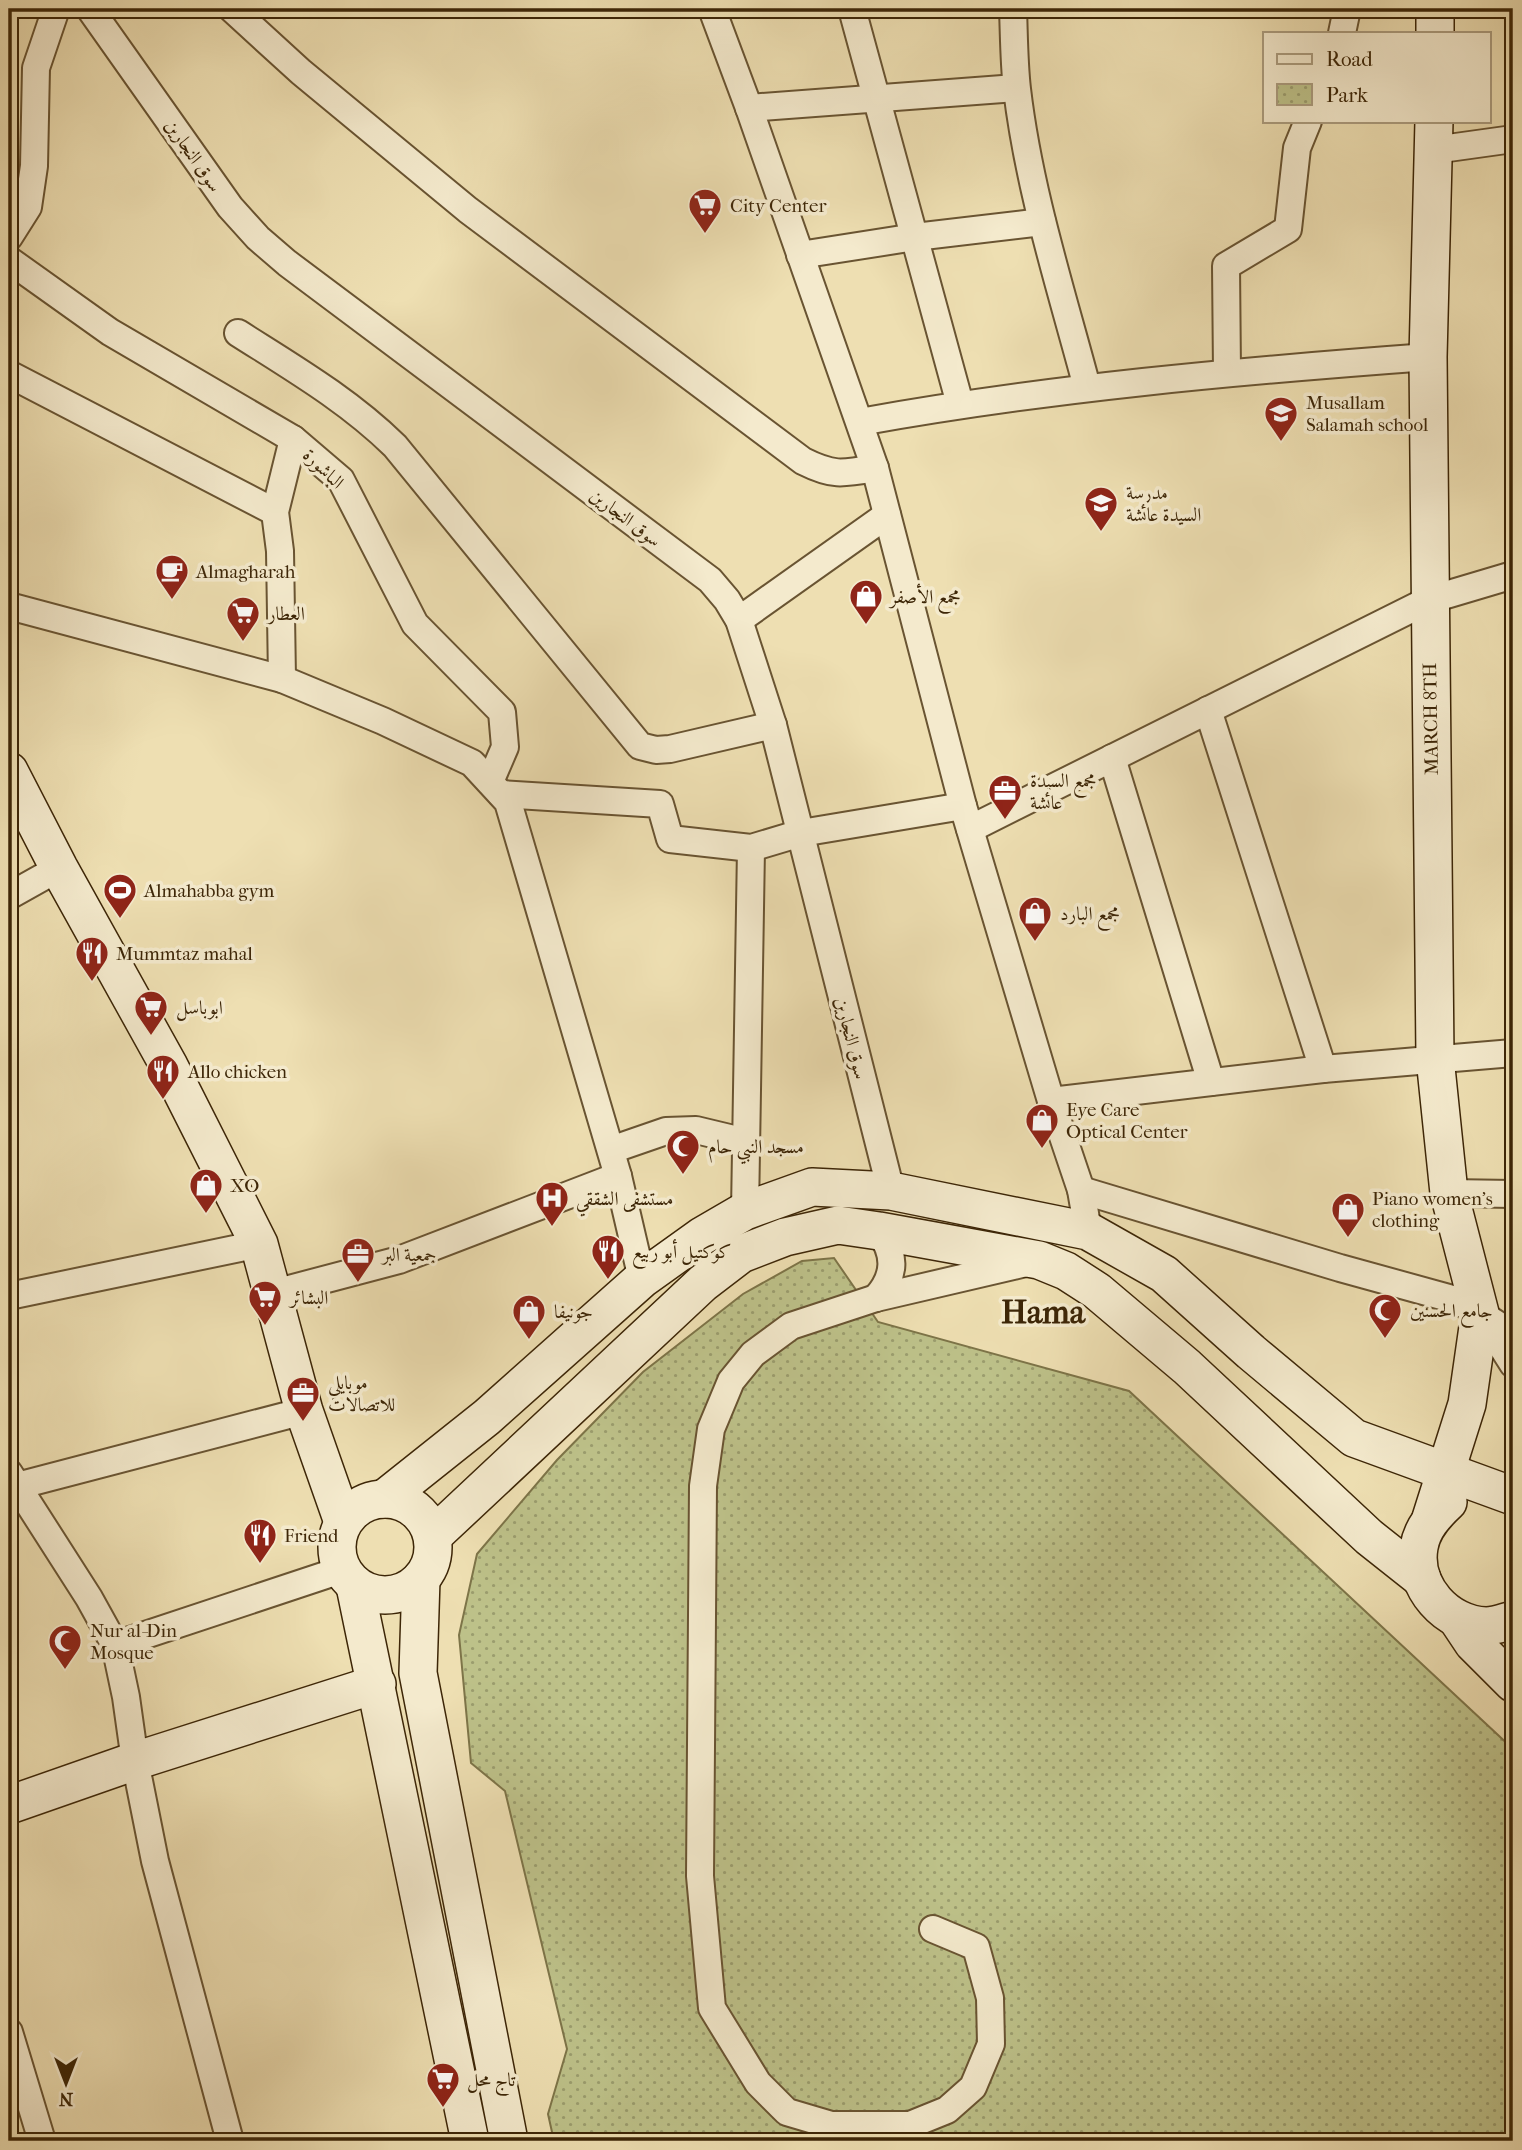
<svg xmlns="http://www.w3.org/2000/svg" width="1522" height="2150" viewBox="0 0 1522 2150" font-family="'IM FELL French Canon',Amiri,serif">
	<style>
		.park { fill: url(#park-dots); stroke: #7d7448; stroke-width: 2 }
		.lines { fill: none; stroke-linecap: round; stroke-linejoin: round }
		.street-casing { stroke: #695432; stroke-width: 30 }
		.secondary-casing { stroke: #3d2607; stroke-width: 40 }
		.street { stroke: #f4eacd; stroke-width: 26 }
		.secondary { stroke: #f4eacd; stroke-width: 37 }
		.labels { text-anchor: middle; stroke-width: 7; stroke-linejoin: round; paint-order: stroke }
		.street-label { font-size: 19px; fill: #3d2607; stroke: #f4eacd }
		.poi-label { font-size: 19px; fill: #3d2607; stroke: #f4eacd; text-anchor: start }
		.town-label { font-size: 33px; font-weight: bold; fill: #3d2607; stroke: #f4eacd }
	</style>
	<defs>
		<pattern id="park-dots" width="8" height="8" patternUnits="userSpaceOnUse" patternTransform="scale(1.75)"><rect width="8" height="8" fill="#bdc189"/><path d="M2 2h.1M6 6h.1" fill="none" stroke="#9b9d6e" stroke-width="1.8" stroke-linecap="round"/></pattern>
	</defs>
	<rect width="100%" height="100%" fill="#eedfb2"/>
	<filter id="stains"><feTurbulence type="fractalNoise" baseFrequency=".00286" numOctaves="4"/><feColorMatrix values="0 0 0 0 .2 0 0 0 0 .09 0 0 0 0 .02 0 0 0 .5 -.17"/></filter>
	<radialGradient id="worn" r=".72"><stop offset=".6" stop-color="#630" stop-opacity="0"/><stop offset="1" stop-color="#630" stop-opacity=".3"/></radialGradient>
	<path class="park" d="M834,1258L878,1322L1129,1391L1513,1749V2141H554L548,2114L567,2049L505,1791L471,1763L459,1635L477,1554L557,1460L643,1372L743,1294L802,1261Z"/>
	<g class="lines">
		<defs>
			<g id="street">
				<path d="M90,9L230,207L258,238L287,263L710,580L727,600L739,620L773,725L891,1191"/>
				<path d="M232,9L301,72L468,210L803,461C833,476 842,474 875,468"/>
				<path d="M712,9L749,108L875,468L963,806L1051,1101L1081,1190L1088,1231"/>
				<path d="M852,9L960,404"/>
				<path d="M1013,9C1014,35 1014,63 1017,89C1029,191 1061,289 1087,387"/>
				<path d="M1342,33L1347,9"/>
				<path d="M749,108L1016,88"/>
				<path d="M1434,150L1513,139"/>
				<path d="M9,237L28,207L34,166L36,68L56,9"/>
				<path d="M800,255L915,237L1042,222"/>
				<path d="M9,260L110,332L293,439L341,480L415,624L502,712L505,747L490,782"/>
				<path d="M238,333C293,368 348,400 395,446L640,746L656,750L670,749L773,725"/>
				<path d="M1227,372L1226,266L1288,229L1297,148L1308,121"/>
				<path d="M9,374L275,512"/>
				<path d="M860,422C1048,388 1238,371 1428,357"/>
				<path d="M9,606L282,679L383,721L472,763L508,802L618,1176L642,1279"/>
				<path d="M739,620L887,515"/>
				<path d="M282,679L280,551L275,512L293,439"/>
				<path d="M1208,710L1323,1069"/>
				<path d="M1112,758L1211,1082"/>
				<path d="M501,794L660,804L670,839L751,848L801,833L963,806"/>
				<path d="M970,829L1429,600L1513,575"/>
				<path d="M9,896L59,868"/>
				<path d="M1051,1101L1323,1069L1513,1053"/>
				<path d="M611,1150L666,1131L696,1130L746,1142"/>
				<path d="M1081,1190L1340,1268L1456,1300L1480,1313L1513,1335"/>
				<path d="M1449,1193L1513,1194"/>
				<path d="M745,1211L751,848"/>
				<path d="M274,1293L399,1260L618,1176"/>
				<path d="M9,1296L259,1244"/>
				<path d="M876,1298C896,1276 896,1254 879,1231"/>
				<path d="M1487,1323L1513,1364"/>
				<path d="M9,1473L89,1598L115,1645L126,1697L135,1761L155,1861L230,2141"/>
				<path d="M17,1486L304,1411"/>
				<path d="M115,1645L341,1570"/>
				<path d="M933,1929L976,1947L990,1998L991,2044L973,2087L947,2110L910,2125H831L787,2112L758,2083L712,2008L700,1876L703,1486L711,1429L731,1381L753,1354L791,1326L876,1298L1026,1263"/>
				<path d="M9,2032L42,2141"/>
			</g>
			<g id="secondary">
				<path d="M1435,33V9"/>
				<path d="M9,771L59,868L169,1066L259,1244L304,1411L343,1522"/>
				<circle cx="385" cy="1547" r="48"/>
				<path d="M384,1499L487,1417L642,1279L702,1236L745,1211L812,1187L891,1191L1088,1231L1164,1274L1251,1352L1354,1438L1513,1496"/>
				<path d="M1448,1502C1435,1514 1422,1528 1419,1547C1412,1587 1447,1625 1486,1626C1495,1626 1505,1622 1513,1620"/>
				<path d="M1431,1518L1467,1404L1480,1313L1449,1193L1435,1058L1428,357L1434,121"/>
				<path d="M433,1536L703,1283L741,1254L785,1237L838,1225L879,1231L1039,1260L1066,1271L1097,1291L1187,1367L1369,1537L1422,1579"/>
				<path d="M421,1579L418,1673L509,2141"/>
				<path d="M355,1586L470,2141"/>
				<path d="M1457,1619L1473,1643L1513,1683"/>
				<path d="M9,1805L135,1761L377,1684"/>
			</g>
		</defs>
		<use href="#street" class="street-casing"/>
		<use href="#secondary" class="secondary-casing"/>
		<use href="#street" class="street"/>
		<use href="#secondary" class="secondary"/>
	</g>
	<defs>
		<symbol id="supermarket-pin" viewBox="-11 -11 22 30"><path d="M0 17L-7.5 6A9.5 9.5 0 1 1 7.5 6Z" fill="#8f2418" stroke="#f4eacd"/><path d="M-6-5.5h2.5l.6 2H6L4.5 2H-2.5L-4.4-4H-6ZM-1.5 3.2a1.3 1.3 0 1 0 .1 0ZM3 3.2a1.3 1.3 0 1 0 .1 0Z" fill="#fff"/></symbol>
		<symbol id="school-pin" viewBox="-11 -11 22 30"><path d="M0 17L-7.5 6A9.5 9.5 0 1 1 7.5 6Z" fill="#8f2418" stroke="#f4eacd"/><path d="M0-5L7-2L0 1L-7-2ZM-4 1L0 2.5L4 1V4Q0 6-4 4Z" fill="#fff"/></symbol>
		<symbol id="cafe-pin" viewBox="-11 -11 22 30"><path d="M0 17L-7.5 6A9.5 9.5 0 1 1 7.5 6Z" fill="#8f2418" stroke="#f4eacd"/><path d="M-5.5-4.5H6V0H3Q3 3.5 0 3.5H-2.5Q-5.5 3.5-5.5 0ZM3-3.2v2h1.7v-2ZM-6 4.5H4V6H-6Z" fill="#fff"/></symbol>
		<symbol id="shop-pin" viewBox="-11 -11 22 30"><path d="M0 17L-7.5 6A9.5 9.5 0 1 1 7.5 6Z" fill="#8f2418" stroke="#f4eacd"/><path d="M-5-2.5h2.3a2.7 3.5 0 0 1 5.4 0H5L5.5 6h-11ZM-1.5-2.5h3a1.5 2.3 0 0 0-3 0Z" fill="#fff"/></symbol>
		<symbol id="office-pin" viewBox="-11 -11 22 30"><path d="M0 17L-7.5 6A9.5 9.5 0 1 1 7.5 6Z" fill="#8f2418" stroke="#f4eacd"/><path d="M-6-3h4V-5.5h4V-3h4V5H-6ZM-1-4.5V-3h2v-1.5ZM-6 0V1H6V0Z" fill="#fff"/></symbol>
		<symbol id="stadium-pin" viewBox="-11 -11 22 30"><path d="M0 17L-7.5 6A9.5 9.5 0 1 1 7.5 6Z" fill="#8f2418" stroke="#f4eacd"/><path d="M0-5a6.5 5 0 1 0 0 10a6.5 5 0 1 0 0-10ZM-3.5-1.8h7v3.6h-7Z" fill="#fff"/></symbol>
		<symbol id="restaurant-pin" viewBox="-11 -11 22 30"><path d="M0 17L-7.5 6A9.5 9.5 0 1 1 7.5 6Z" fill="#8f2418" stroke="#f4eacd"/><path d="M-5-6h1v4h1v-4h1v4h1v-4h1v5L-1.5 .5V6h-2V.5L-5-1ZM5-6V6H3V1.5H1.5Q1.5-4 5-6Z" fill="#fff"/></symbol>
		<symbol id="mosque-pin" viewBox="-11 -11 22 30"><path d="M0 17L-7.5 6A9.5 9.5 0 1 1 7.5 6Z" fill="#8f2418" stroke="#f4eacd"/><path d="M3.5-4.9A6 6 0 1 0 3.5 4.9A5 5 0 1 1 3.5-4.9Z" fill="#fff"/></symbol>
		<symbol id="hospital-pin" viewBox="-11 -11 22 30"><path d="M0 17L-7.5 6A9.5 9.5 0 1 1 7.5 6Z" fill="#8f2418" stroke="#f4eacd"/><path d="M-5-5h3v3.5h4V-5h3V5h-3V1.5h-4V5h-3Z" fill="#fff"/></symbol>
	</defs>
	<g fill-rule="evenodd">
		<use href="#supermarket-pin" x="686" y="186" width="38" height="52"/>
		<use href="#school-pin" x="1262" y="394" width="38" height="52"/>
		<use href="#school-pin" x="1082" y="484" width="38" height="52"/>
		<use href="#cafe-pin" x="153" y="552" width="38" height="52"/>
		<use href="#shop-pin" x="847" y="577" width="38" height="52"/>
		<use href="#supermarket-pin" x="224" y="594" width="38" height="52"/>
		<use href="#office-pin" x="986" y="772" width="38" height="52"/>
		<use href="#stadium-pin" x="101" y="871" width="38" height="52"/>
		<use href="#shop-pin" x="1016" y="894" width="38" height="52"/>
		<use href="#restaurant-pin" x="73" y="934" width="38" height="52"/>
		<use href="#supermarket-pin" x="132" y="988" width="38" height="52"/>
		<use href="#restaurant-pin" x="144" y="1052" width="38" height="52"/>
		<use href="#shop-pin" x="1023" y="1101" width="38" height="52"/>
		<use href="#mosque-pin" x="664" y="1127" width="38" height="52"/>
		<use href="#shop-pin" x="187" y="1166" width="38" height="52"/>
		<use href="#hospital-pin" x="533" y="1179" width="38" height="52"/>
		<use href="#shop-pin" x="1329" y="1190" width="38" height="52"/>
		<use href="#restaurant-pin" x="589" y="1232" width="38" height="52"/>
		<use href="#office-pin" x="339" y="1235" width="38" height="52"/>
		<use href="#supermarket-pin" x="246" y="1278" width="38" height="52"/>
		<use href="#mosque-pin" x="1366" y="1291" width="38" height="52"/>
		<use href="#shop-pin" x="510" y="1292" width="38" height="52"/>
		<use href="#office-pin" x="284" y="1374" width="38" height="52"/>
		<use href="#restaurant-pin" x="241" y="1516" width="38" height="52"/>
		<use href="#mosque-pin" x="46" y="1622" width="38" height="52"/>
		<use href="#supermarket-pin" x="424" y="2060" width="38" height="52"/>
	</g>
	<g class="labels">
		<g class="street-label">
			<text transform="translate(194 155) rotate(55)" y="7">سوق النجارين</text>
			<text transform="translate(324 468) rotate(44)" y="7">الباشورة</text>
			<text transform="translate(626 517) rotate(37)" y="7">سوق النجارين</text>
			<text transform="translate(1430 719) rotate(-91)" y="7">MARCH 8TH</text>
			<text transform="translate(852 1038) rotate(76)" y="7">سوق النجارين</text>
		</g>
		<g class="poi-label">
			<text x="730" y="212">City Center</text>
			<text x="1306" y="409">Musallam<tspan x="1306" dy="22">Salamah school</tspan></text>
			<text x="1126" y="499">مدرسة<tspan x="1126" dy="22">السيدة عائشة</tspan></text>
			<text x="196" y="578">Almagharah</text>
			<text x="890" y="603">مجمع الأصفر</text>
			<text x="268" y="620">العطار</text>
			<text x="1030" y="787">مجمع السيدة<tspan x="1030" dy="22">عائشة</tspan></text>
			<text x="144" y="897">Almahabba gym</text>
			<text x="1060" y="920">مجمع البارد</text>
			<text x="116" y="960">Mummtaz mahal</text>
			<text x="176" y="1014">ابوباسل</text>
			<text x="188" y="1078">Allo chicken</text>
			<text x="1066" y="1116">Eye Care<tspan x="1066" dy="22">Optical Center</tspan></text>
			<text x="708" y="1153">مسجد النبي حام</text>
			<text x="230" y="1192">XO</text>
			<text x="576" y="1205">مستشفى الشققي</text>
			<text x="1372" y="1205">Piano women's<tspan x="1372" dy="22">clothing</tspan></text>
			<text x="632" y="1258">كوكتيل أبو ربيع</text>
			<text x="382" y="1261">جمعية البر</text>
			<text x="290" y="1304">البشائر</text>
			<text x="1410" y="1317">جامع الحسنين</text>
			<text x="554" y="1318">جونيفا</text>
			<text x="328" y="1389">موبايلي<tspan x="328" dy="22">للاتصالات</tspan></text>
			<text x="284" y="1542">Friend</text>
			<text x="90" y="1637">Nur al-Din<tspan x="90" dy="22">Mosque</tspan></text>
			<text x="467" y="2086">تاج محل</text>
		</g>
		<g class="town-label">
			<text x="1043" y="1323">Hama</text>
		</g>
	</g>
	<rect width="1522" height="2150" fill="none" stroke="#eedfb2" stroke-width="35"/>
	<rect x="10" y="10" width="1501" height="2129" fill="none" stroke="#3d2607" stroke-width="3.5"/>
	<rect x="18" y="18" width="1487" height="2115" fill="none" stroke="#3d2607" stroke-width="2"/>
	<rect x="1263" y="32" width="228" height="91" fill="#f4eacd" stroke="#ab9c7e" stroke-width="2"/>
	<rect x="1277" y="54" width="35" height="10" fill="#f4eacd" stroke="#ab9c7e" stroke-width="2"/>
	<text x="1326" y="66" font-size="21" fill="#3d2607">Road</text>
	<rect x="1277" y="84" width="35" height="21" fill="url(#park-dots)" stroke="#ab9c7e" stroke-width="2"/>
	<text x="1326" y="102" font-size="21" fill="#3d2607">Park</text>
	<g transform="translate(66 2083) rotate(180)" stroke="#f4eacd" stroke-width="5" paint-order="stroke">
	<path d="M0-5L12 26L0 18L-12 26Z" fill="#3d2607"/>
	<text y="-10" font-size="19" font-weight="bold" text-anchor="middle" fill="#3d2607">N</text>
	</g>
	<rect width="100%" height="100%" filter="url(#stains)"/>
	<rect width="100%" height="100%" fill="url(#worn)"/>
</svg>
